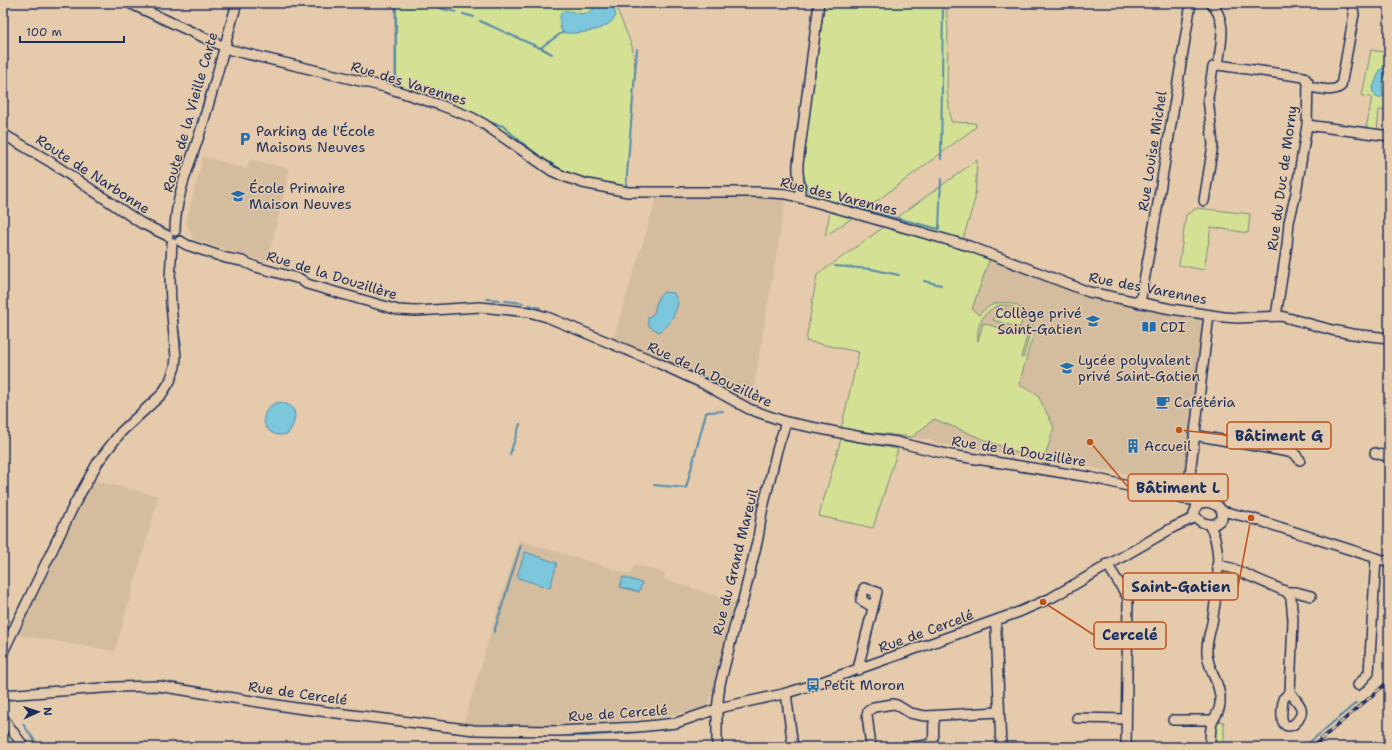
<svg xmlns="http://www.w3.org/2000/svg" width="1392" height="750" viewBox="0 0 1392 750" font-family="'Shantell Sans',sans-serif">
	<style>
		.built { fill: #d4bd9f }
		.green { fill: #d4e195; stroke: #78887a; fill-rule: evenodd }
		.water { fill: #7cc7dc; stroke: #558aaa }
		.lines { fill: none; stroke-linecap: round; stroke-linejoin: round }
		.stream { stroke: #558aaa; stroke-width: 2 }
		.minor-casing { stroke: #1b2f5e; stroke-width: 12 }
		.minor { stroke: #e5cbac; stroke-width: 9 }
		.rail-casing { stroke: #1b2f5e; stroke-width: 3.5 }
		.rail { stroke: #e5cbac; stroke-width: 2; stroke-dasharray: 6; stroke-linecap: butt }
		.labels { text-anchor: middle; stroke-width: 3; stroke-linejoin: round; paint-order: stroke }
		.street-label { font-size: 14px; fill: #1b2f5e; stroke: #e5cbac }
		.poi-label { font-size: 14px; fill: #1b2f5e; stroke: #e5cbac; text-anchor: start }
		.leader { fill: none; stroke: #bf511c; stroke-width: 1.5 }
		.callout-dot { fill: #bf511c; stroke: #e5cbac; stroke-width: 1.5 }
		.callout { fill: #e5cbac; stroke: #bf511c; stroke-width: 1.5 }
		.callout-label { font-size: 15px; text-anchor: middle; font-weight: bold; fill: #1b2f5e }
	</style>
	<rect width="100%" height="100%" fill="#e5cbac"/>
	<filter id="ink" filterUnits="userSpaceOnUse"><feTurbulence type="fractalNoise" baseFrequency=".025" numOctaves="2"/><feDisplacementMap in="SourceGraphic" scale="8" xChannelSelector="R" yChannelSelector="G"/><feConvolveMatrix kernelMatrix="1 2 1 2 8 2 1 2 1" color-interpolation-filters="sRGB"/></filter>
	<g filter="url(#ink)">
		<g class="built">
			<path d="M203,156L247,169L250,159L290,169L267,262L193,239L186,222Z"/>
			<path d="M732,195L786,198L751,404L693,374L613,339L657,196Z"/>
			<path d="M973,251L1103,299L1203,320L1205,324L1187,481L1179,488L1118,472L936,443L931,440L912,437Z"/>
			<path d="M88,479L159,496L115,651L11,634Z"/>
			<path d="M519,540L630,574L634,566L644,567L664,573L665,579L737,603L708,706L677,714L621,721L542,726L463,725Z"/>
		</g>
		<g class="green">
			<path d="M395,3L615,4L632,46L635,69L626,187L573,180L484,124L395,90Z"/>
			<path d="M820,3H946L948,29L947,89L951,122L975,123L976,127L866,209L825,236L831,207L808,200L801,187L798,164Z"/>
			<path d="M1371,50L1389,53V111L1379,110L1377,131L1366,129L1372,97L1362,96Z"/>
			<path d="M977,160L975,199L963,239L973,251L990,258L972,309L979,315C987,306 996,301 1009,303C1023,305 1035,320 1033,334C1033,340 1029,346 1028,352C1025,363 1022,374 1019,385L1037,394L1054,427L1044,460L1027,457L934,419L912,437L841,429L859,352L806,341L817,275ZM1001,305C1008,305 1013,306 1019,310C1036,323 1028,341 1023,358L1021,357L1027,336L983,323L978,341C976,325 984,309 1001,305Z"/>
			<path d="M1197,208L1250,214L1248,233L1211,227L1204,270L1179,265L1186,215Z"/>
			<path d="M998,307L1023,315L1020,328L993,320Z"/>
			<path d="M841,439L898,449L873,528L819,516Z"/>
			<path d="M1222,721L1224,723V742L1222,744H1213L1215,728L1218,722Z"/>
			<path d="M3,724L20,747H3Z"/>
		</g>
		<g class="water">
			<path d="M599,3H605L614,9L616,16C608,29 590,32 576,33C572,33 566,34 563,32C560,30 560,26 560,23C560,18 559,15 563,11C572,9 579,17 589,12C593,10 595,6 599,3Z"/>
			<path d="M1386,66L1388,67V70L1382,83L1383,96L1379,98L1376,97L1372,90L1380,70Z"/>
			<path d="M664,292L674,293L678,303C675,314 669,327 659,332L649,326C646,317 648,318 654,313L658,297Z"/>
			<path d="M279,402C300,405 297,420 288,434C262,441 254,409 279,402Z"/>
			<path d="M525,552L557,563L550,588L518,578L517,576Z"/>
			<path d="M623,577L642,583L639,592L620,587Z"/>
		</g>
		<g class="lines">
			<g class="stream">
				<path d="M418,3L434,6"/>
				<path d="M439,8L456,12"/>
				<path d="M463,14L474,17"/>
				<path d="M480,21L540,48L563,32"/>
				<path d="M244,48L267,54"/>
				<path d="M541,48L552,54"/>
				<path d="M396,87V3"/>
				<path d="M812,90L824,3"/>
				<path d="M202,107L217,59"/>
				<path d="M489,122L503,126L520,141L542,158L566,172"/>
				<path d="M190,149L200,113"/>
				<path d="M941,159L943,3"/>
				<path d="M802,173L810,196L939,229L941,179"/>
				<path d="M61,175L108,206"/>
				<path d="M580,177L591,180"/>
				<path d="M624,187H626L637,49"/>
				<path d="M887,227L902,232"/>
				<path d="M835,266L871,269L899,275"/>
				<path d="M924,281L941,285"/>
				<path d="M487,299L499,300"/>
				<path d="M505,301L523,303"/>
				<path d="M529,305L540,308"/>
				<path d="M176,310L178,322"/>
				<path d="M178,329L181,345"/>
				<path d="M650,354L712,381L738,398"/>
				<path d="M510,454L520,424"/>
				<path d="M654,485L686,488L706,413L708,412L723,411"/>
				<path d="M494,632L521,545"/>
				<path d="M150,691L169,692"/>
				<path d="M8,718L30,747"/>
				<path d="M23,724L39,747"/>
				<path d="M431,729L459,733"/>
				<path d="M641,731L670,729"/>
				<path d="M489,735H504"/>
				<path d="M527,735L585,736L637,732"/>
				<path d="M1304,747L1356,703"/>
			</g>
			<defs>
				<g id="minor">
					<path d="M129,3L231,50L385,87L440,105L471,117L484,124L552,171L563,176L583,183L628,192H758L787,194L969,246L1089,292L1171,309L1224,317L1237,318L1281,316L1332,330L1352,334L1389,338"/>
					<path d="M1211,3C1228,22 1221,42 1218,65L1304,77L1308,82L1307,125L1296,193L1289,222L1287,245L1276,316"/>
					<path d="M1309,87C1319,88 1332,93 1341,86L1354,14L1352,3"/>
					<path d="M1307,125L1389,136"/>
					<path d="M3,134L49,161L141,223L168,236"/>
					<path d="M800,198C801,186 797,176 798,164L819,3"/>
					<path d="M1204,201L1213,145L1208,98L1213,67L1218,65"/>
					<path d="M175,231C175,198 189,166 199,136C213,92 224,47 237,3"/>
					<path d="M180,241L187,245L226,258L242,261L256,267L300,279L307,284L398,310L416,311L480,307L529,312L547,317L656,362L704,384L749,409L786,422L861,437L897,442L951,455L1089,477L1184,499L1208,502"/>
					<path d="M1140,303L1157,209L1191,3"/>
					<path d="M1194,435L1294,453L1300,460"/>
					<path d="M1375,453L1389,457"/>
					<path d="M1184,499L1189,484L1191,466L1209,315"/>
					<path d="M1208,502L1218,506L1222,511V519L1215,524C1206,525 1198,522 1194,514L1197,505L1201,503Z"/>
					<path d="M1222,511L1251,518L1389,562"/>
					<path d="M1208,524C1225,545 1216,598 1212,623C1210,632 1206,644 1207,653C1208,671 1222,685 1220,703C1220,711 1215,716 1212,723C1210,730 1210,739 1210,747"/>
					<path d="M1107,564L1127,596L1128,601L1126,747"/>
					<path d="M1217,565L1231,568L1287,592L1291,598L1293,620L1290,692C1293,697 1299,702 1301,708C1304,719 1288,733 1283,722C1280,716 1283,706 1283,699L1290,692"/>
					<path d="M1287,592H1296L1311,596"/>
					<path d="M995,621L996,629L1001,747"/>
					<path d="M3,652L75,503L98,462L121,432L162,394L170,381L175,367L176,357L171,305L170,278L172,243"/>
					<path d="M859,670V664L877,592L864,588L861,600L873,607"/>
					<path d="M1358,685L1369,673L1376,558"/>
					<path d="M786,693L793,747"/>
					<path d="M3,695L117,687L158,686L296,708L474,730L559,731L638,727L676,723L723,707L783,694L813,685L1019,612L1051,598L1174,527L1196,517"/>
					<path d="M3,718L24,747"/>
					<path d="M1077,718L1126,719"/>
					<path d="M1173,720H1213"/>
					<path d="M717,747V710L720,684L738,613L742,604L758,538L762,512L777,450L786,422"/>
					<path d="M871,747L867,715L868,711L874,707L893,704L897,705L910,713L925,716L999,712"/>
					<path d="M912,747L927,745L932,742C936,734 931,724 936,716"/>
				</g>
			</defs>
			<use href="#minor" class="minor-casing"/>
			<use href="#minor" class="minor"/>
			<defs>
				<path id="rail" d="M1312,747L1389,681"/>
			</defs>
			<use href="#rail" class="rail-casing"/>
			<use href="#rail" class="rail"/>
		</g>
	</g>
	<defs>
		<symbol id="parking-bare" viewBox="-9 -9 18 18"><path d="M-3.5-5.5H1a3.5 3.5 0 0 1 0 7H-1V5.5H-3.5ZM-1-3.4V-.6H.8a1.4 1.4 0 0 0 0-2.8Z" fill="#1f6fb2" stroke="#e5cbac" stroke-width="2.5" paint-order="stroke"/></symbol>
		<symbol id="school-bare" viewBox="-9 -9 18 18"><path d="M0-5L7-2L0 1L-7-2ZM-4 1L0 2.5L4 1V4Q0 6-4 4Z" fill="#1f6fb2" stroke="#e5cbac" stroke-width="2.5" paint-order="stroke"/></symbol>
		<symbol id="library-bare" viewBox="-9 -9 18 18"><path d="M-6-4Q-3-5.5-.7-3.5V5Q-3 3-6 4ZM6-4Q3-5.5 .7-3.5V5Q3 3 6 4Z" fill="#1f6fb2" stroke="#e5cbac" stroke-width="2.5" paint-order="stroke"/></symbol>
		<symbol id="cafe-bare" viewBox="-9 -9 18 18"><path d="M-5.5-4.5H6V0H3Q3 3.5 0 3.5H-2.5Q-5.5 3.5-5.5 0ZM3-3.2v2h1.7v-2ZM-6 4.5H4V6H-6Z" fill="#1f6fb2" stroke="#e5cbac" stroke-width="2.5" paint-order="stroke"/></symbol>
		<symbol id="building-bare" viewBox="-9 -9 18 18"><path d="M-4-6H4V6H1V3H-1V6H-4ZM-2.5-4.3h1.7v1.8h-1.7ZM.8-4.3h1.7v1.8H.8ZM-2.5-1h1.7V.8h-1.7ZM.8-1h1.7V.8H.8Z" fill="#1f6fb2" stroke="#e5cbac" stroke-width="2.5" paint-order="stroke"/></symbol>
		<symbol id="bus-bare" viewBox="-9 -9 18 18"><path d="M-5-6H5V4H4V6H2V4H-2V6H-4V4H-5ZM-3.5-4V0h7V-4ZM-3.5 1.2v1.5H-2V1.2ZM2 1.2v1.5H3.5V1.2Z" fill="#1f6fb2" stroke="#e5cbac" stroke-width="2.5" paint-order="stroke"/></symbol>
	</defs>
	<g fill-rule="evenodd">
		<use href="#parking-bare" x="235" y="129" width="20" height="20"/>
		<use href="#school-bare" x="228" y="186" width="20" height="20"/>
		<use href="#school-bare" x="1083" y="311" width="20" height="20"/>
		<use href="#library-bare" x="1139" y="317" width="20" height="20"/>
		<use href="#school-bare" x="1057" y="358" width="20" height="20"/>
		<use href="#cafe-bare" x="1153" y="392" width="20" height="20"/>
		<use href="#building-bare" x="1123" y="436" width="20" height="20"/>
		<use href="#bus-bare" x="803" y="675" width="20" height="20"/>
	</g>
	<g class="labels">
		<g class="street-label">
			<text transform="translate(409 83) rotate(17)" y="5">Rue des Varennes</text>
			<text transform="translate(190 112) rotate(-74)" y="5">Route de la Vieille Carte</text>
			<text transform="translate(1152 151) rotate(-81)" y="5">Rue Louise Michel</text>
			<text transform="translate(93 174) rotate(33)" y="5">Route de Narbonne</text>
			<text transform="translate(1282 178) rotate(-82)" y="5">Rue du Duc de Morny</text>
			<text transform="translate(839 196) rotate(14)" y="5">Rue des Varennes</text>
			<text transform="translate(332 275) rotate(17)" y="5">Rue de la Douzillère</text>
			<text transform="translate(1148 288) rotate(11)" y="5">Rue des Varennes</text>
			<text transform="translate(710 374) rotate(25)" y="5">Rue de la Douzillère</text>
			<text transform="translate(1019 451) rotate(9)" y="5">Rue de la Douzillère</text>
			<text transform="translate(735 562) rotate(-76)" y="5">Rue du Grand Mareuil</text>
			<text transform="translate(926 631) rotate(-20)" y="5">Rue de Cercelé</text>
			<text transform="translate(298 693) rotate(8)" y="5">Rue de Cercelé</text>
			<text transform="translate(618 713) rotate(-4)" y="5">Rue de Cercelé</text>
		</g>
		<g class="poi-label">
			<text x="256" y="136">Parking de l'École<tspan x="256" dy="16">Maisons Neuves</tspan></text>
			<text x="249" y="193">École Primaire<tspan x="249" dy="16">Maison Neuves</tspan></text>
			<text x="1082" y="318" text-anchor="end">Collège privé<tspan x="1082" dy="16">Saint-Gatien</tspan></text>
			<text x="1160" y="332">CDI</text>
			<text x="1078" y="365">Lycée polyvalent<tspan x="1078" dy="16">privé Saint-Gatien</tspan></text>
			<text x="1174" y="407">Cafétéria</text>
			<text x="1144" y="451">Accueil</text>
			<text x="824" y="690">Petit Moron</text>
		</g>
	</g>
	<path class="leader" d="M1179 430L1227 435M1090 442L1128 487M1251 518L1238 587M1043 602L1094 635"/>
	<g class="callout-dot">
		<circle cx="1179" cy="430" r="4"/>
		<circle cx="1090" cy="442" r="4"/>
		<circle cx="1251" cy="518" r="4"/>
		<circle cx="1043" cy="602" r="4"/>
	</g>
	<g class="callout">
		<rect x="1227" y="422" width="104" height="27" rx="4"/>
		<rect x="1128" y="474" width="100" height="27" rx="4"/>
		<rect x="1123" y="573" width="115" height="27" rx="4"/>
		<rect x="1094" y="622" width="72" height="27" rx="4"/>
	</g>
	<g class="callout-label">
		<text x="1279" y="441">Bâtiment G</text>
		<text x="1178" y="493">Bâtiment L</text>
		<text x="1181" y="592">Saint-Gatien</text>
		<text x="1130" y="640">Cercelé</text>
	</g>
	<rect width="1392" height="750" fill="none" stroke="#e5cbac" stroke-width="16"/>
	<rect x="8" y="8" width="1376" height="734" fill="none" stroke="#1b2f5e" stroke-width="1.5" filter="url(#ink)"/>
	<g transform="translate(38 712) rotate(87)" stroke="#e5cbac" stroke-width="3" paint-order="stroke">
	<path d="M0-3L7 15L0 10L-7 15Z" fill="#1b2f5e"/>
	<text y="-6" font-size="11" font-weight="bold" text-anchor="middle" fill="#1b2f5e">N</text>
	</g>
	<path d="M20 36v6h104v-6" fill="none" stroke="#1b2f5e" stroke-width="2"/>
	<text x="26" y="36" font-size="12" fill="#1b2f5e" stroke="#e5cbac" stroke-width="3" paint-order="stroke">100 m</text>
</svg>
